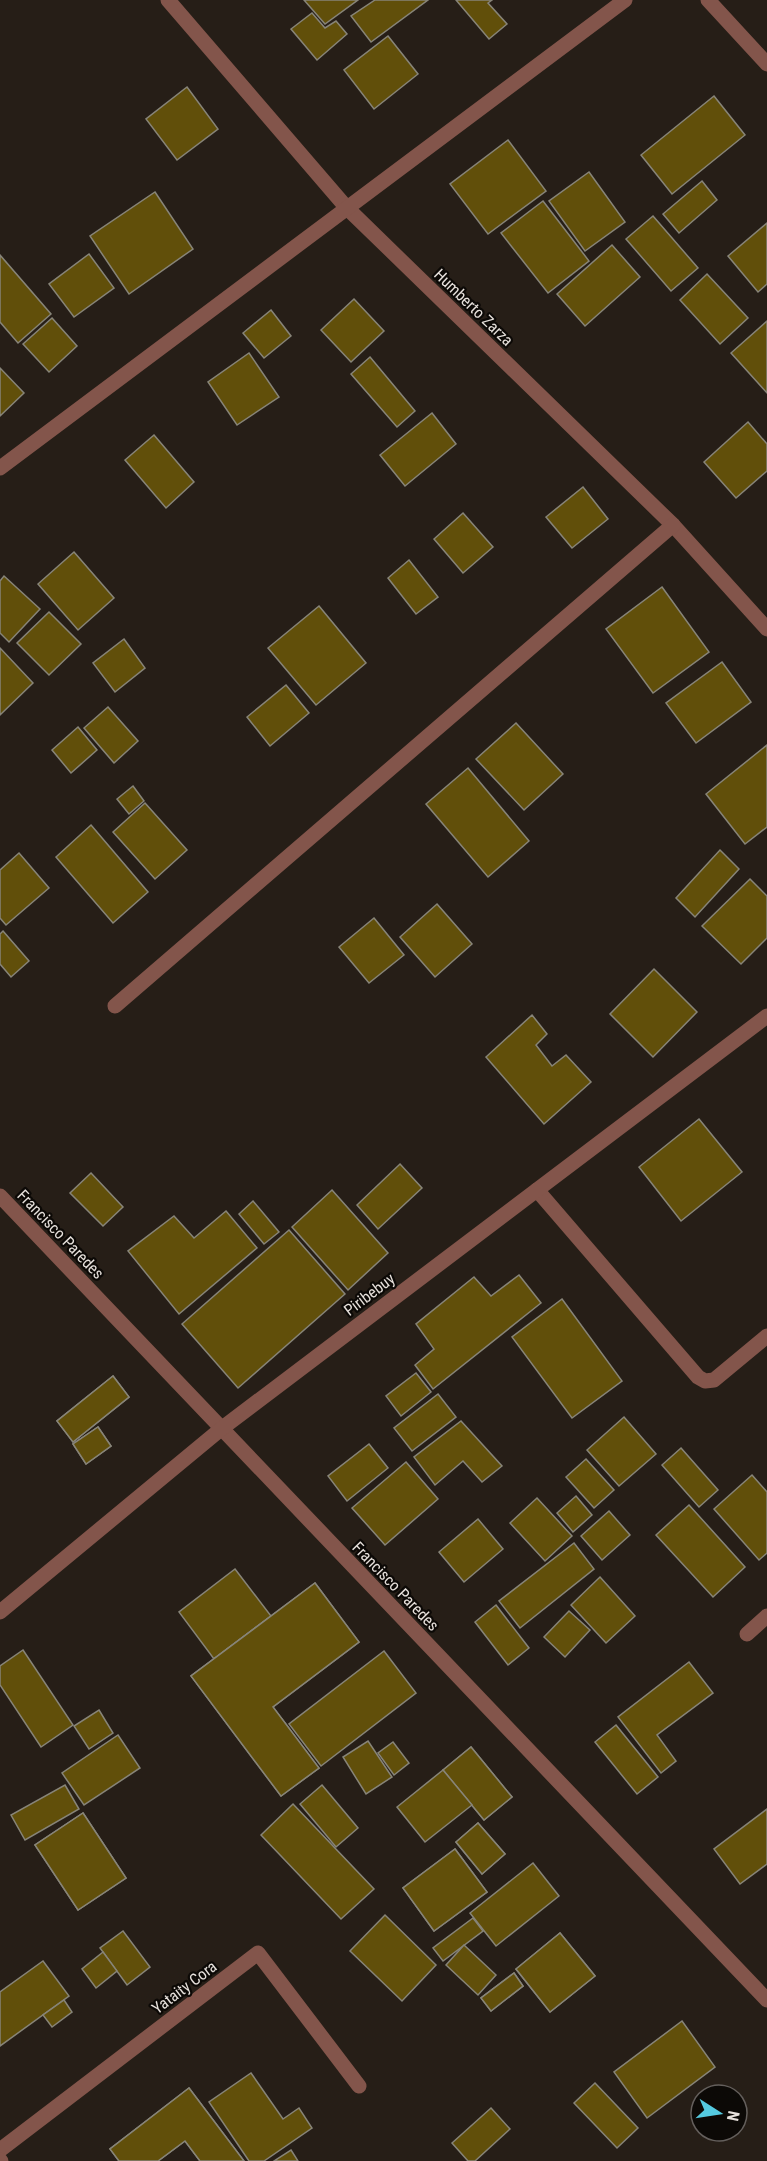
<svg xmlns="http://www.w3.org/2000/svg" width="767" height="2161" viewBox="0 0 767 2161" font-family="'Roboto Condensed',sans-serif">
	<style>
		.building { fill: #614f0a; stroke: #878478; stroke-width: 1.5 }
		.lines { fill: none; stroke-linecap: round; stroke-linejoin: round }
		.service { stroke: #83554b; stroke-width: 15 }
		.minor { stroke: #83554b; stroke-width: 15 }
		.tertiary { stroke: #83554b; stroke-width: 15 }
		.labels { text-anchor: middle; stroke-width: 4.5; stroke-linejoin: round; paint-order: stroke }
		.street-label { font-size: 16px; fill: #e7e1dc; stroke: #0c0906 }
	</style>
	<rect width="100%" height="100%" fill="#261e17"/>
	<g class="building">
		<path d="M304,0H358L325,24Z"/>
		<path d="M375,0H428L371,42L351,16Z"/>
		<path d="M456,0H492L488,3L507,24L489,39Z"/>
		<path d="M312,13L325,28L336,21L347,34L317,60L291,29Z"/>
		<path d="M388,36L418,74L374,109L344,70Z"/>
		<path d="M187,87L218,129L177,160L146,119Z"/>
		<path d="M714,96L745,135L672,194L641,155Z"/>
		<path d="M508,140L546,191L488,234L450,184Z"/>
		<path d="M589,172L625,222L585,251L549,201Z"/>
		<path d="M702,181L717,200L679,233L663,214Z"/>
		<path d="M155,192L193,249L129,294L90,236Z"/>
		<path d="M543,201L589,261L548,293L501,233Z"/>
		<path d="M653,216L698,268L671,291L626,239Z"/>
		<path d="M767,223V284L758,292L728,256Z"/>
		<path d="M612,245L640,277L585,326L557,294Z"/>
		<path d="M89,254L114,288L74,317L49,284Z"/>
		<path d="M0,255L51,314L18,343L0,322Z"/>
		<path d="M707,274L748,318L720,344L680,300Z"/>
		<path d="M354,299L384,331L351,362L321,330Z"/>
		<path d="M271,310L291,336L264,358L243,333Z"/>
		<path d="M52,318L77,346L49,372L23,344Z"/>
		<path d="M767,321V393L731,353Z"/>
		<path d="M249,353L279,397L237,425L208,382Z"/>
		<path d="M370,357L415,411L397,427L351,374Z"/>
		<path d="M0,368L24,393L0,416Z"/>
		<path d="M432,413L456,444L405,486L380,455Z"/>
		<path d="M748,422L767,444V471L736,498L704,462Z"/>
		<path d="M154,435L194,482L166,508L125,460Z"/>
		<path d="M583,487L608,519L572,548L546,517Z"/>
		<path d="M463,513L493,547L463,573L434,539Z"/>
		<path d="M74,552L114,598L78,630L38,584Z"/>
		<path d="M409,560L438,597L416,614L388,578Z"/>
		<path d="M4,576L40,609L9,642L0,633V581Z"/>
		<path d="M662,587L709,652L653,693L606,629Z"/>
		<path d="M319,606L366,663L316,705L268,648Z"/>
		<path d="M49,612L81,644L49,675L17,643Z"/>
		<path d="M124,639L145,668L115,692L93,663Z"/>
		<path d="M0,648L33,683L0,715Z"/>
		<path d="M722,662L751,702L696,743L666,703Z"/>
		<path d="M286,685L309,713L270,746L247,717Z"/>
		<path d="M108,707L138,741L114,763L84,728Z"/>
		<path d="M516,723L563,774L524,810L476,759Z"/>
		<path d="M78,727L97,750L71,773L52,750Z"/>
		<path d="M767,745V827L745,844L706,794Z"/>
		<path d="M468,768L529,841L488,877L426,804Z"/>
		<path d="M133,786L144,801L129,814L117,799Z"/>
		<path d="M145,803L187,850L155,879L113,832Z"/>
		<path d="M91,825L148,892L113,923L56,857Z"/>
		<path d="M720,850L739,869L695,917L676,898Z"/>
		<path d="M19,853L49,888L6,925L0,918V870Z"/>
		<path d="M750,879L767,896V938L741,964L702,926Z"/>
		<path d="M437,904L472,944L435,977L400,937Z"/>
		<path d="M374,918L404,955L369,983L339,947Z"/>
		<path d="M3,931L29,961L11,977L0,964V934Z"/>
		<path d="M654,969L697,1012L653,1057L610,1014Z"/>
		<path d="M532,1015L547,1034L536,1045L552,1066L566,1055L591,1082L544,1124L486,1057Z"/>
		<path d="M699,1119L742,1172L681,1221L639,1167Z"/>
		<path d="M400,1164L422,1188L378,1229L357,1205Z"/>
		<path d="M91,1173L123,1207L103,1226L70,1193Z"/>
		<path d="M332,1190L388,1253L348,1290L292,1227Z"/>
		<path d="M253,1201L279,1232L264,1244L239,1214Z"/>
		<path d="M226,1211L257,1248L179,1314L128,1251L174,1216L194,1238Z"/>
		<path d="M289,1230L345,1294L238,1388L182,1324Z"/>
		<path d="M519,1275L541,1303L433,1389L415,1365L434,1349L416,1324L474,1277L491,1296Z"/>
		<path d="M562,1299L622,1381L572,1418L512,1337Z"/>
		<path d="M416,1373L431,1392L401,1416L386,1396Z"/>
		<path d="M113,1376L129,1397L73,1442L57,1421Z"/>
		<path d="M113,1376L129,1397L73,1442L57,1421Z"/>
		<path d="M438,1394L456,1417L412,1451L394,1428Z"/>
		<path d="M624,1417L656,1454L619,1486L587,1450Z"/>
		<path d="M461,1421L502,1466L482,1482L463,1461L435,1485L414,1457Z"/>
		<path d="M98,1427L111,1446L86,1464L73,1444Z"/>
		<path d="M98,1427L111,1446L86,1464L73,1444Z"/>
		<path d="M369,1444L388,1468L347,1501L328,1476Z"/>
		<path d="M681,1448L718,1490L699,1507L662,1465Z"/>
		<path d="M586,1459L614,1490L594,1508L566,1477Z"/>
		<path d="M406,1462L438,1499L385,1545L352,1508Z"/>
		<path d="M752,1475L767,1492V1553L759,1560L714,1509Z"/>
		<path d="M576,1496L592,1515L573,1532L557,1513Z"/>
		<path d="M537,1498L572,1536L545,1561L510,1523Z"/>
		<path d="M689,1505L745,1567L713,1597L656,1535Z"/>
		<path d="M609,1511L630,1535L602,1560L581,1536Z"/>
		<path d="M478,1519L503,1549L464,1582L439,1552Z"/>
		<path d="M574,1543L594,1569L520,1628L499,1601Z"/>
		<path d="M235,1569L271,1616L214,1659L179,1612Z"/>
		<path d="M600,1577L635,1616L606,1643L571,1605Z"/>
		<path d="M315,1583L359,1642L273,1707L319,1768L281,1796L191,1676Z"/>
		<path d="M315,1583L359,1642L273,1707L319,1768L281,1796L191,1676Z"/>
		<path d="M496,1605L529,1648L508,1665L475,1622Z"/>
		<path d="M569,1611L590,1630L565,1657L544,1637Z"/>
		<path d="M23,1650L73,1725L41,1747L0,1685V1666Z"/>
		<path d="M384,1651L416,1693L321,1766L289,1724Z"/>
		<path d="M689,1662L713,1693L657,1735L676,1761L661,1773L618,1717Z"/>
		<path d="M99,1710L113,1733L89,1749L74,1726Z"/>
		<path d="M616,1725L658,1777L637,1794L595,1742Z"/>
		<path d="M118,1735L140,1768L84,1805L62,1773Z"/>
		<path d="M368,1741L392,1777L366,1794L343,1757Z"/>
		<path d="M393,1742L409,1763L394,1775L378,1753Z"/>
		<path d="M471,1747L512,1797L484,1820L443,1770Z"/>
		<path d="M471,1747L512,1797L484,1820L443,1770Z"/>
		<path d="M443,1770L472,1805L425,1842L397,1807Z"/>
		<path d="M65,1785L79,1809L25,1840L11,1815Z"/>
		<path d="M322,1785L358,1828L336,1847L300,1804Z"/>
		<path d="M293,1804L374,1889L341,1919L261,1835Z"/>
		<path d="M767,1809V1864L740,1884L714,1849Z"/>
		<path d="M83,1813L126,1878L78,1910L35,1845Z"/>
		<path d="M83,1813L126,1878L78,1910L35,1845Z"/>
		<path d="M478,1823L505,1854L482,1874L456,1842Z"/>
		<path d="M478,1823L505,1854L482,1874L456,1842Z"/>
		<path d="M455,1849L487,1892L434,1931L403,1888Z"/>
		<path d="M455,1849L487,1892L434,1931L403,1888Z"/>
		<path d="M533,1863L559,1896L496,1946L470,1913Z"/>
		<path d="M385,1915L436,1965L402,2001L350,1951Z"/>
		<path d="M473,1918L483,1931L443,1961L433,1948Z"/>
		<path d="M123,1931L150,1967L127,1985L100,1948Z"/>
		<path d="M560,1933L595,1976L550,2012L516,1969Z"/>
		<path d="M560,1933L595,1976L550,2012L516,1969Z"/>
		<path d="M464,1945L496,1975L478,1995L446,1965Z"/>
		<path d="M103,1952L117,1971L96,1988L82,1969Z"/>
		<path d="M43,1961L69,1996L0,2046V1992Z"/>
		<path d="M514,1973L523,1986L491,2011L481,1998Z"/>
		<path d="M514,1973L523,1986L491,2011L481,1998Z"/>
		<path d="M64,2000L72,2012L52,2027L43,2015Z"/>
		<path d="M682,2021L715,2067L647,2118L614,2072Z"/>
		<path d="M251,2073L283,2119L299,2108L312,2128L264,2161H249L209,2102Z"/>
		<path d="M595,2083L638,2128L617,2148L574,2103Z"/>
		<path d="M189,2088L244,2161H200L185,2141L158,2161H119L110,2149Z"/>
		<path d="M189,2088L244,2161H200L185,2141L158,2161H119L110,2149Z"/>
		<path d="M491,2108L510,2129L475,2161H468L452,2143Z"/>
		<path d="M291,2150L298,2161H274Z"/>
	</g>
	<g class="lines">
		<g class="service">
			<path d="M537,1190L698,1377L705,1381L714,1380L767,1336"/>
			<path d="M0,2150L258,1953L359,2086"/>
		</g>
		<g class="minor">
			<path d="M168,0L346,207L673,525L767,629"/>
			<path d="M708,0L767,64"/>
			<path d="M0,468L625,0"/>
			<path d="M115,1006L673,525"/>
			<path d="M747,1634L767,1616"/>
			<path d="M0,2160L1,2161"/>
		</g>
		<g class="tertiary">
			<path d="M0,1196L767,2000"/>
			<path d="M0,1612L221,1429L767,1016"/>
		</g>
	</g>
	<g class="labels">
		<g class="street-label">
			<text transform="translate(474 307) rotate(44)" y="6">Humberto Zarza</text>
			<text transform="translate(61 1234) rotate(46)" y="6">Francisco Paredes</text>
			<text transform="translate(369 1294) rotate(-37)" y="6">Piribebuy</text>
			<text transform="translate(396 1586) rotate(46)" y="6">Francisco Paredes</text>
			<text transform="translate(184 1987) rotate(-37)" y="6">Yataity Cora</text>
		</g>
	</g>
	<g transform="translate(719 2113) rotate(102)"><circle r="28" fill="#0c0906" stroke="#645f5c" stroke-width="1.5"/>
	<path d="M0-4.5L10 22L0 15L-10 22Z" fill="#55cae0"/>
	<text y="-9" font-size="16" font-weight="bold" text-anchor="middle" fill="#e7e1dc">N</text>
	</g>
</svg>
